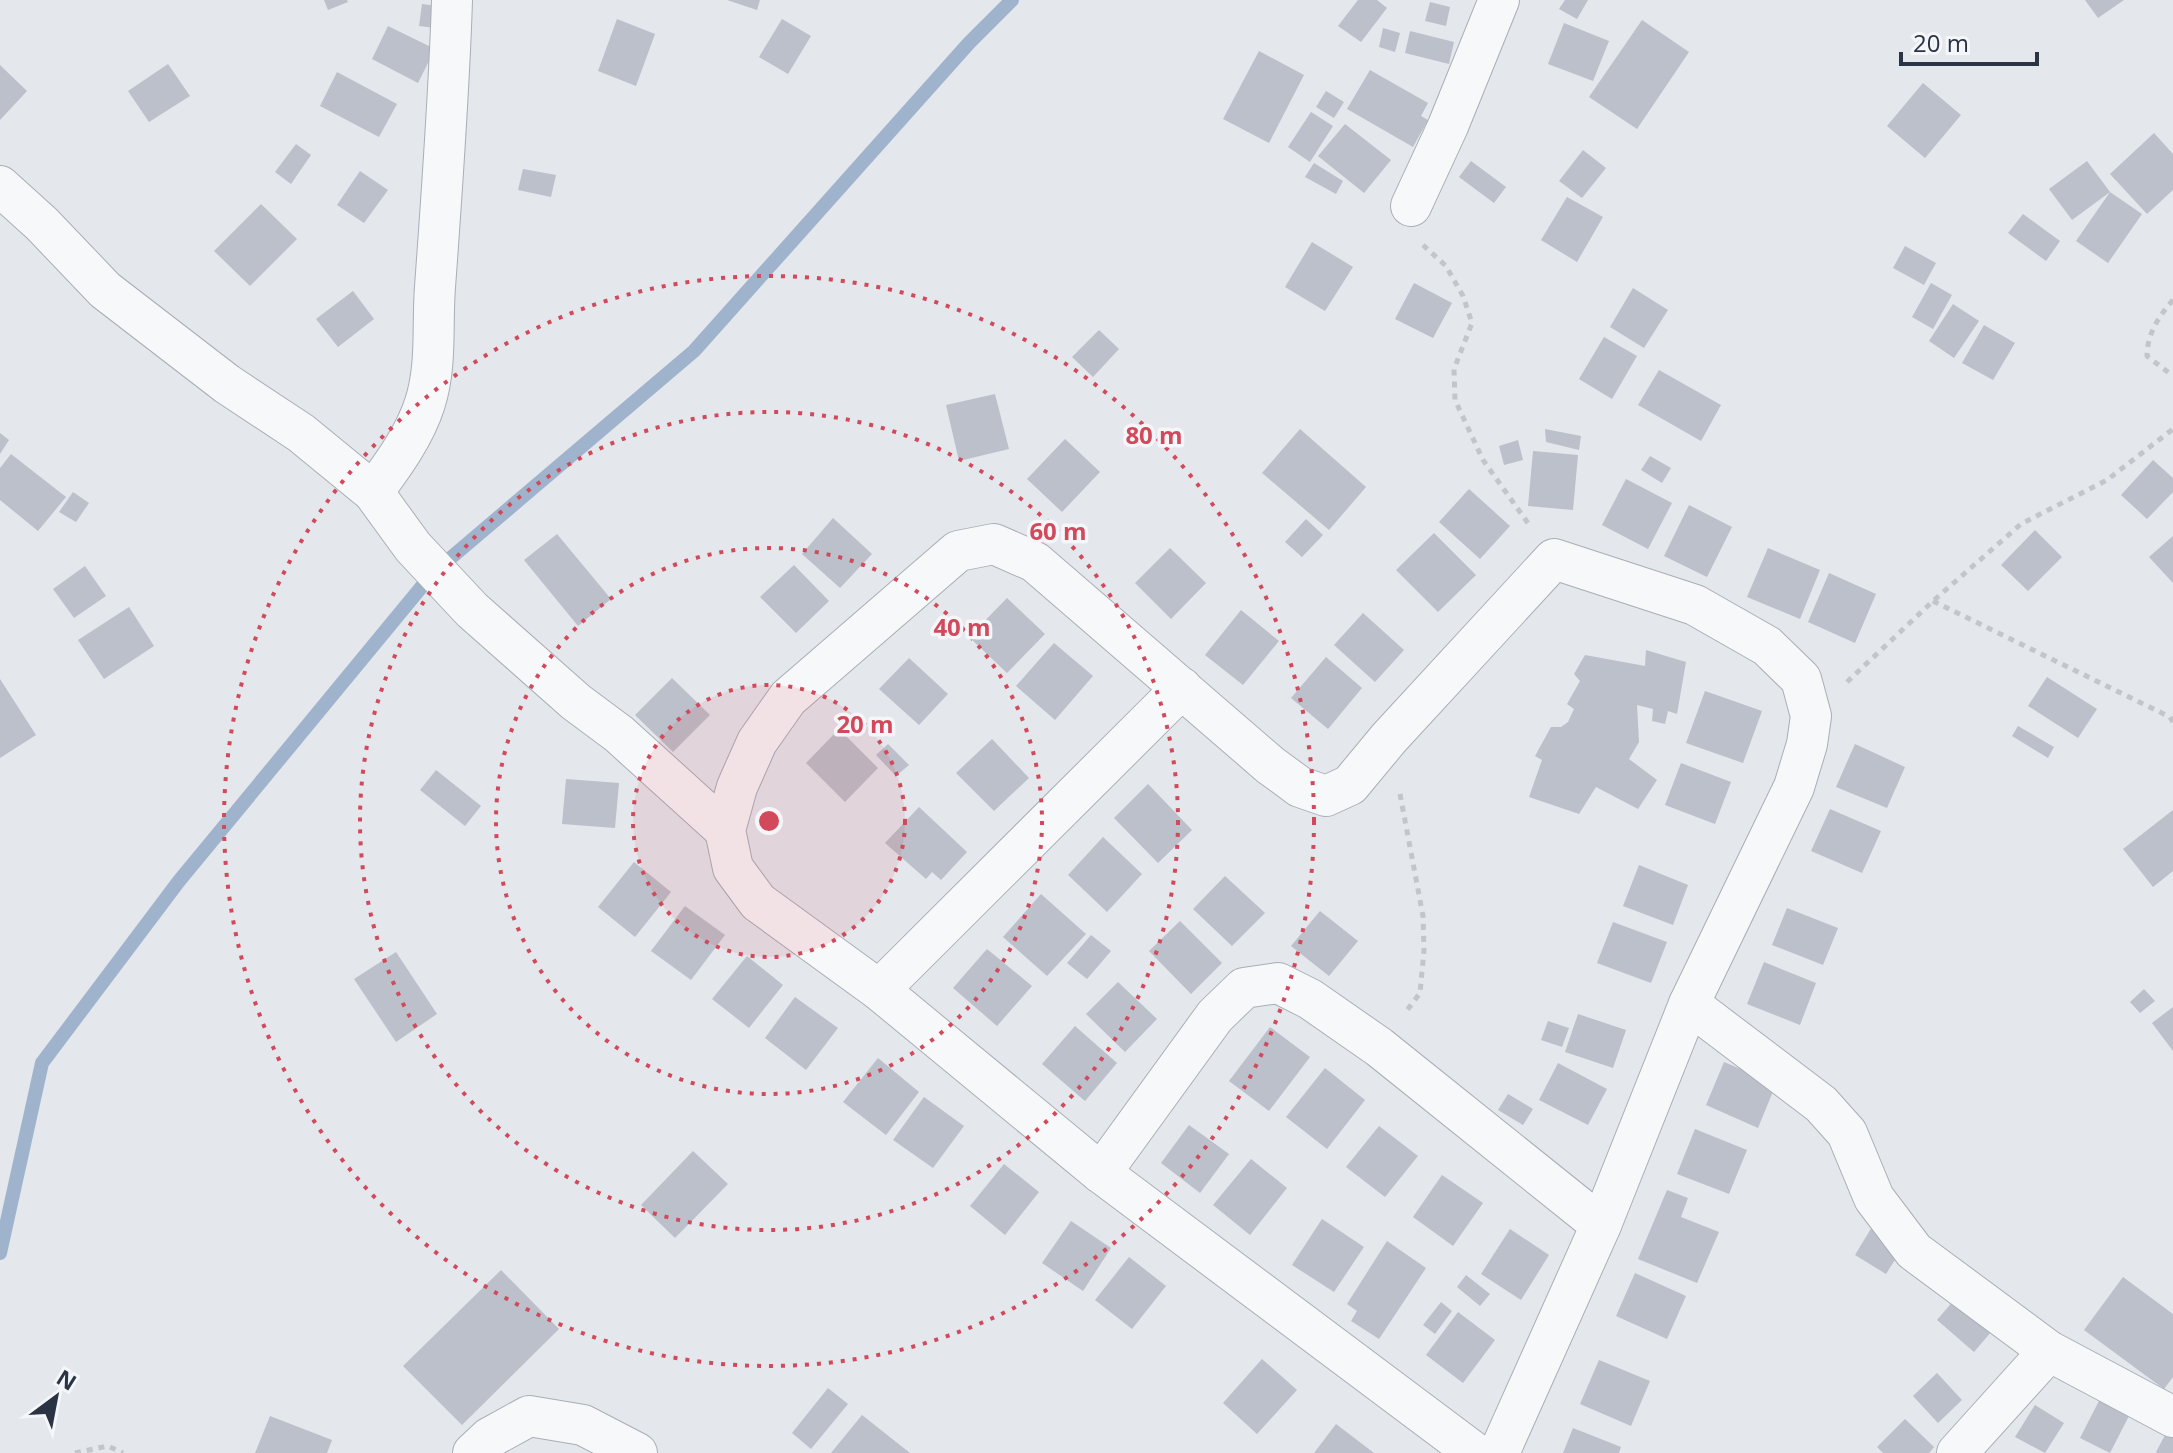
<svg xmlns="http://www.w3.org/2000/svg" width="2173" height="1453" viewBox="0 0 2173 1453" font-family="'Open Sans',sans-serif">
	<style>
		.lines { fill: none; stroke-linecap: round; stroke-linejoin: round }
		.stream { stroke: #9fb4cc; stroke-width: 14 }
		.building { fill: #bbc0ca }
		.street-casing { stroke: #a9aeb7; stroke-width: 42 }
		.path { stroke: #c2c5cb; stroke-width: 5; stroke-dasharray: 6 6; stroke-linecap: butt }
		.street { stroke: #f7f8fa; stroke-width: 40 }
		.ring { fill: none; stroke: #d1495b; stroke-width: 4; stroke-dasharray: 4 8 }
		.centre { fill: #d1495b; stroke: #f4f6f9; stroke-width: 4 }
		.ring-label { font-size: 24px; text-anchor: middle; font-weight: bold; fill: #d1495b; stroke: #f4f6f9; stroke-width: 7; stroke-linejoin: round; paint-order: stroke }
	</style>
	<rect width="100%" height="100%" fill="#e4e7ec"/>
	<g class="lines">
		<path class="stream" d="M0,1253L42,1063L179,881L433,573L694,351L969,43L1012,0"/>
	</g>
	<g class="building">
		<path d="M324,0H347L348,2L328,10Z"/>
		<path d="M727,0H760L757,10Z"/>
		<path d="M1358,0H1377L1387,8L1361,42L1338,26Z"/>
		<path d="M1565,0H1588L1577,19L1559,9Z"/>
		<path d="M2085,0H2124L2098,18Z"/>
		<path d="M1430,2L1450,7L1446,26L1425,21Z"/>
		<path d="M422,4L438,6L435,28L419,26Z"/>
		<path d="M617,19L655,34L636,86L598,71Z"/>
		<path d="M782,19L811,36L788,74L759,57Z"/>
		<path d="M1642,20L1689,52L1637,129L1589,97Z"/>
		<path d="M1564,23L1609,41L1593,81L1548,64Z"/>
		<path d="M388,26L435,49L418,83L372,59Z"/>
		<path d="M1383,28L1400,33L1395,52L1379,47Z"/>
		<path d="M1410,31L1454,42L1449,64L1405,53Z"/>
		<path d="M1259,51L1304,75L1269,143L1223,119Z"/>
		<path d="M168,64L190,96L149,122L128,91Z"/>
		<path d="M0,65L27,91L0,120Z"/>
		<path d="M1370,70L1428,103L1421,116L1428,120L1413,147L1347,109Z"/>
		<path d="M337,72L397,104L379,137L320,106Z"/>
		<path d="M1923,83L1961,115L1925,158L1887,126Z"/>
		<path d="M1326,91L1344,102L1334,118L1316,107Z"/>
		<path d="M1311,112L1333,126L1310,162L1288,147Z"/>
		<path d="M1345,124L1391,160L1364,193L1318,156Z"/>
		<path d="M2154,133L2173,154V190L2147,214L2110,174Z"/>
		<path d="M296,144L311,155L291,184L275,172Z"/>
		<path d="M1583,150L1606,168L1582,198L1559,181Z"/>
		<path d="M1471,161L1506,187L1494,203L1459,177Z"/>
		<path d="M2087,161L2110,192L2142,214L2108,263L2076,241L2110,192L2072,220L2049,189Z"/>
		<path d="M1314,163L1343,181L1336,194L1305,177Z"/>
		<path d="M523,169L556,175L551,197L518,190Z"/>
		<path d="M360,171L388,190L364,223L337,205Z"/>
		<path d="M1567,197L1603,217L1577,262L1541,240Z"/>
		<path d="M261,204L297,239L250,286L214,251Z"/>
		<path d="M2023,214L2060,241L2046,261L2008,233Z"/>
		<path d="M1312,242L1353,267L1325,311L1285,287Z"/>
		<path d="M1905,246L1936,263L1924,285L1893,268Z"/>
		<path d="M1414,283L1452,303L1433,338L1395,319Z"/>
		<path d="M1931,283L1952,295L1933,329L1912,317Z"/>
		<path d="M1633,288L1668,310L1644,348L1610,327Z"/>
		<path d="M353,291L374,319L338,347L316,319Z"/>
		<path d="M1953,304L1979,321L1954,358L1929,341Z"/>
		<path d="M1984,325L2015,343L1993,380L1962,363Z"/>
		<path d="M1099,330L1119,349L1093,377L1072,357Z"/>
		<path d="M1604,337L1637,356L1612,399L1579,379Z"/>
		<path d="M1659,370L1721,405L1701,441L1638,405Z"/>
		<path d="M995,394L1009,449L959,461L946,405Z"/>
		<path d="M1300,429L1366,487L1329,530L1262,473Z"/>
		<path d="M1545,429L1581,436L1579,450L1546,442Z"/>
		<path d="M0,433L9,440L0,454Z"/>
		<path d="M1065,439L1100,472L1062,512L1027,479Z"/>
		<path d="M1518,440L1523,460L1504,465L1499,446Z"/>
		<path d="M1533,451L1578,455L1573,510L1528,506Z"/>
		<path d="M11,454L66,497L38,531L0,500V468Z"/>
		<path d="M1650,456L1671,468L1662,483L1641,470Z"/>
		<path d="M2153,460L2173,478V492L2147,519L2121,495Z"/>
		<path d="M1626,479L1672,503L1648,549L1602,525Z"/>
		<path d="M1469,489L1510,526L1480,559L1439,522Z"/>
		<path d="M73,492L89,503L76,522L59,512Z"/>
		<path d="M1689,505L1732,527L1707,577L1664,556Z"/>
		<path d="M833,518L872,554L840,588L802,554Z"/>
		<path d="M1306,519L1323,535L1302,557L1285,542Z"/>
		<path d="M2035,530L2062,557L2028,591L2001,565Z"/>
		<path d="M1434,533L1476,575L1438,612L1396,570Z"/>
		<path d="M557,534L611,599L578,626L524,560Z"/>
		<path d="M2173,536V583L2149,557Z"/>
		<path d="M1170,548L1206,583L1171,619L1135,583Z"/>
		<path d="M1768,548L1820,570L1800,619L1747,597Z"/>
		<path d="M794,565L829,601L796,633L760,597Z"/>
		<path d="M85,566L106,596L74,618L53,589Z"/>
		<path d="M1829,573L1876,594L1855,643L1808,622Z"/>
		<path d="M1007,598L1045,634L1007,673L969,637Z"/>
		<path d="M129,607L154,646L104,679L78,640Z"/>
		<path d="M1241,610L1279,641L1243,685L1205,655Z"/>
		<path d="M1363,613L1404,650L1375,682L1334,645Z"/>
		<path d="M1054,643L1093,676L1055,720L1016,686Z"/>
		<path d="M1646,650L1686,662L1677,714L1668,711L1665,724L1652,721L1653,709L1637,705L1639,742L1629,759L1657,780L1638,809L1596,787L1579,814L1529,797L1542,760L1535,756L1551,727H1561L1568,722L1574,709L1567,704L1580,681L1574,674L1585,655L1645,666Z"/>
		<path d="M1326,657L1362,688L1328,729L1291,698Z"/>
		<path d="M909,658L948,694L919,725L879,689Z"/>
		<path d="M2047,677L2097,709L2078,738L2028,706Z"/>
		<path d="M672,678L710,715L673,752L635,715Z"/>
		<path d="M0,679L36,735L0,758Z"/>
		<path d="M1705,691L1762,711L1743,763L1686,743Z"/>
		<path d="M2018,726L2054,747L2048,758L2012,736Z"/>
		<path d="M839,729L878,768L845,802L806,763Z"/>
		<path d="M992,739L1029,778L994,811L956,773Z"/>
		<path d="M888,744L909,765L896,776L876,755Z"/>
		<path d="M1855,744L1905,767L1887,808L1836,787Z"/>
		<path d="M1681,763L1731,782L1715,824L1665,805Z"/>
		<path d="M436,770L481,806L465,826L420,790Z"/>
		<path d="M566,779L619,783L615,828L562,824Z"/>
		<path d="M1148,784L1192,830L1158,863L1114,818Z"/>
		<path d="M919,807L967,852L941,880L932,872L926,879L885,843Z"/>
		<path d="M1830,809L1881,831L1862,873L1811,851Z"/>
		<path d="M2173,810V871L2153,887L2123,849Z"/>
		<path d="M1103,837L1142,874L1107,912L1068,875Z"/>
		<path d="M634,862L671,892L635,937L598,907Z"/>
		<path d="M1639,865L1688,885L1673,925L1623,906Z"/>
		<path d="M1225,876L1265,913L1232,946L1193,909Z"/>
		<path d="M1041,894L1086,934L1047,976L1003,937Z"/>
		<path d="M685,906L725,935L691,980L651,951Z"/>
		<path d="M1787,908L1838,928L1823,965L1772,945Z"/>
		<path d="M1320,911L1358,941L1329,976L1291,946Z"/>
		<path d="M1180,921L1222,963L1191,994L1149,951Z"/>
		<path d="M1613,922L1667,942L1651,983L1597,963Z"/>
		<path d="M1091,935L1111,951L1087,979L1067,963Z"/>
		<path d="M987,949L1032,986L997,1026L953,988Z"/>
		<path d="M396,952L437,1014L396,1042L354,979Z"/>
		<path d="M747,956L783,985L749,1028L712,999Z"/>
		<path d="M1764,962L1816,983L1800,1025L1747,1004Z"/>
		<path d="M1118,982L1157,1019L1125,1052L1086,1014Z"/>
		<path d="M2144,989L2155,1001L2140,1013L2130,1002Z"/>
		<path d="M795,997L838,1028L806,1070L765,1038Z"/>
		<path d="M2173,1007V1051L2152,1023Z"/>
		<path d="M1578,1014L1626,1030L1613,1068L1565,1052Z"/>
		<path d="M1548,1021L1569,1028L1562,1047L1541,1040Z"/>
		<path d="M1075,1026L1117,1063L1085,1101L1042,1064Z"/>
		<path d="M1270,1027L1310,1057L1269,1111L1229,1081Z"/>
		<path d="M878,1058L919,1092L886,1135L843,1102Z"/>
		<path d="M1724,1062L1776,1084L1758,1128L1706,1105Z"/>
		<path d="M1558,1063L1607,1089L1588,1125L1539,1100Z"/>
		<path d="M1325,1068L1365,1100L1327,1149L1286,1117Z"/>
		<path d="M1508,1094L1533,1109L1523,1125L1498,1110Z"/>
		<path d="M924,1097L964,1126L933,1168L893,1140Z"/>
		<path d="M1189,1125L1229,1154L1200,1193L1161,1163Z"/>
		<path d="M1379,1126L1418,1156L1385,1197L1346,1167Z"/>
		<path d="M1695,1129L1747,1150L1729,1194L1677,1174Z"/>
		<path d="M693,1151L728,1184L675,1238L641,1205Z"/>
		<path d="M1251,1159L1287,1188L1250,1235L1213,1205Z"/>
		<path d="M1004,1164L1039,1192L1005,1235L970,1206Z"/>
		<path d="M1442,1175L1483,1203L1453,1246L1413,1217Z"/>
		<path d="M1667,1190L1688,1198L1681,1217L1719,1232L1697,1283L1638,1259Z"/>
		<path d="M1322,1219L1364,1247L1334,1292L1292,1265Z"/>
		<path d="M1071,1221L1111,1248L1083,1291L1042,1263Z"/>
		<path d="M1872,1227L1903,1247L1886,1274L1855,1255Z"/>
		<path d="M1510,1229L1549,1255L1521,1300L1481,1274Z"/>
		<path d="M1387,1241L1426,1268L1379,1339L1351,1321L1357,1311L1347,1304Z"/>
		<path d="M1129,1257L1166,1286L1132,1329L1095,1300Z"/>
		<path d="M501,1270L559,1329L462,1425L403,1366Z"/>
		<path d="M1635,1273L1686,1296L1667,1339L1616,1316Z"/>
		<path d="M1466,1275L1490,1294L1480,1306L1457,1287Z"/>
		<path d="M2123,1277L2173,1314V1377L2164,1389L2084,1330Z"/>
		<path d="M1960,1293L1997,1325L1974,1352L1937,1320Z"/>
		<path d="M1441,1302L1452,1311L1435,1334L1423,1325Z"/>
		<path d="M1458,1312L1495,1340L1463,1383L1426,1355Z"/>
		<path d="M1262,1359L1297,1390L1257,1434L1223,1403Z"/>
		<path d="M1599,1360L1650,1381L1631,1426L1580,1404Z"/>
		<path d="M1937,1373L1962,1400L1938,1423L1913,1396Z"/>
		<path d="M828,1388L848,1404L811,1449L792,1433Z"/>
		<path d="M2102,1395L2132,1410L2110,1453L2080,1438Z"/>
		<path d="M2035,1405L2064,1423L2045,1453L2015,1437Z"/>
		<path d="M862,1415L910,1453H831Z"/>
		<path d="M270,1416L332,1440L327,1453H255Z"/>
		<path d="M1905,1419L1934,1447L1929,1453H1883L1877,1447Z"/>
		<path d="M2173,1420V1453H2157L2156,1452Z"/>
		<path d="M1336,1424L1374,1453H1314Z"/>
		<path d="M1573,1428L1621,1447L1619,1453H1563Z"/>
	</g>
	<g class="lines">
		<defs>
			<g id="street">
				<path d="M0,186L42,224L105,290L227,384L301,433L373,492L413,547L472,610L576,702L619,734L725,830"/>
				<path d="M1411,206L1448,126L1499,0"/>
				<path d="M373,492C393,465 415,435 425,403C437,365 432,325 435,287C442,191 449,96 452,0"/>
				<path d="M879,990L1182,688"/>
				<path d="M1689,1004L1821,1104L1847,1133L1874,1198L1914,1251L2049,1351L2173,1417"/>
				<path d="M1101,1173L1215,1016L1244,988L1278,983L1310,999L1379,1047L1601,1225"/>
				<path d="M473,1453L489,1438L529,1416L583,1425L637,1453"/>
				<path d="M1475,1453L1101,1173L879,990L758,902L733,868L725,830L737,787L757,742L788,698L958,551L994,544L1035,562L1270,765L1300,787L1326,796L1350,785L1389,738L1554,559L1695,605L1767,646L1801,679L1811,716L1807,744L1794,787L1689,1004L1601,1225L1499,1453"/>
				<path d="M1957,1453L2049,1351"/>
			</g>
		</defs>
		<use href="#street" class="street-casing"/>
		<g class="path">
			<path d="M1423,245L1446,266L1463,296L1472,323L1454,369L1455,400L1483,460L1530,526"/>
			<path d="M2173,300C2159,316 2147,334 2147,356L2173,376"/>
			<path d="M1933,601L2170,717L2173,722"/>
			<path d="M1847,682L1933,601L2021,524L2107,480L2173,429"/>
			<path d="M1400,794L1423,916L1424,950L1420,993L1405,1013"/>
			<path d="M75,1453L108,1446L123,1453"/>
		</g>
		<use href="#street" class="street"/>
	</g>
	<circle cx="769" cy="821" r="136" fill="#d1495b" fill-opacity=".12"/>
	<g class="ring">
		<circle cx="769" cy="821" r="136"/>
		<circle cx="769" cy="821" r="273"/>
		<circle cx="769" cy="821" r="409"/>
		<circle cx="769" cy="821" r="545"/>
	</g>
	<circle cx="769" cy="821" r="12" class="centre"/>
	<g class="ring-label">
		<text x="1154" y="444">80 m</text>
		<text x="1058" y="540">60 m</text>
		<text x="962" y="636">40 m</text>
		<text x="865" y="733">20 m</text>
	</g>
	<g transform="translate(56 1397) rotate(32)" stroke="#f4f6f9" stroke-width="6" paint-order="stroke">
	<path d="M0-6L14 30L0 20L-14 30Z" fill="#2b3445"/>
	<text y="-12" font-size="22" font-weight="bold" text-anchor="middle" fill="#2b3445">N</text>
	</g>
	<path d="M1901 52v12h136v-12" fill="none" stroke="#2b3445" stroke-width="4"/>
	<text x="1913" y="52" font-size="24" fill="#2b3445" stroke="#f4f6f9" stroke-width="6" paint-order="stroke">20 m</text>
</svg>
